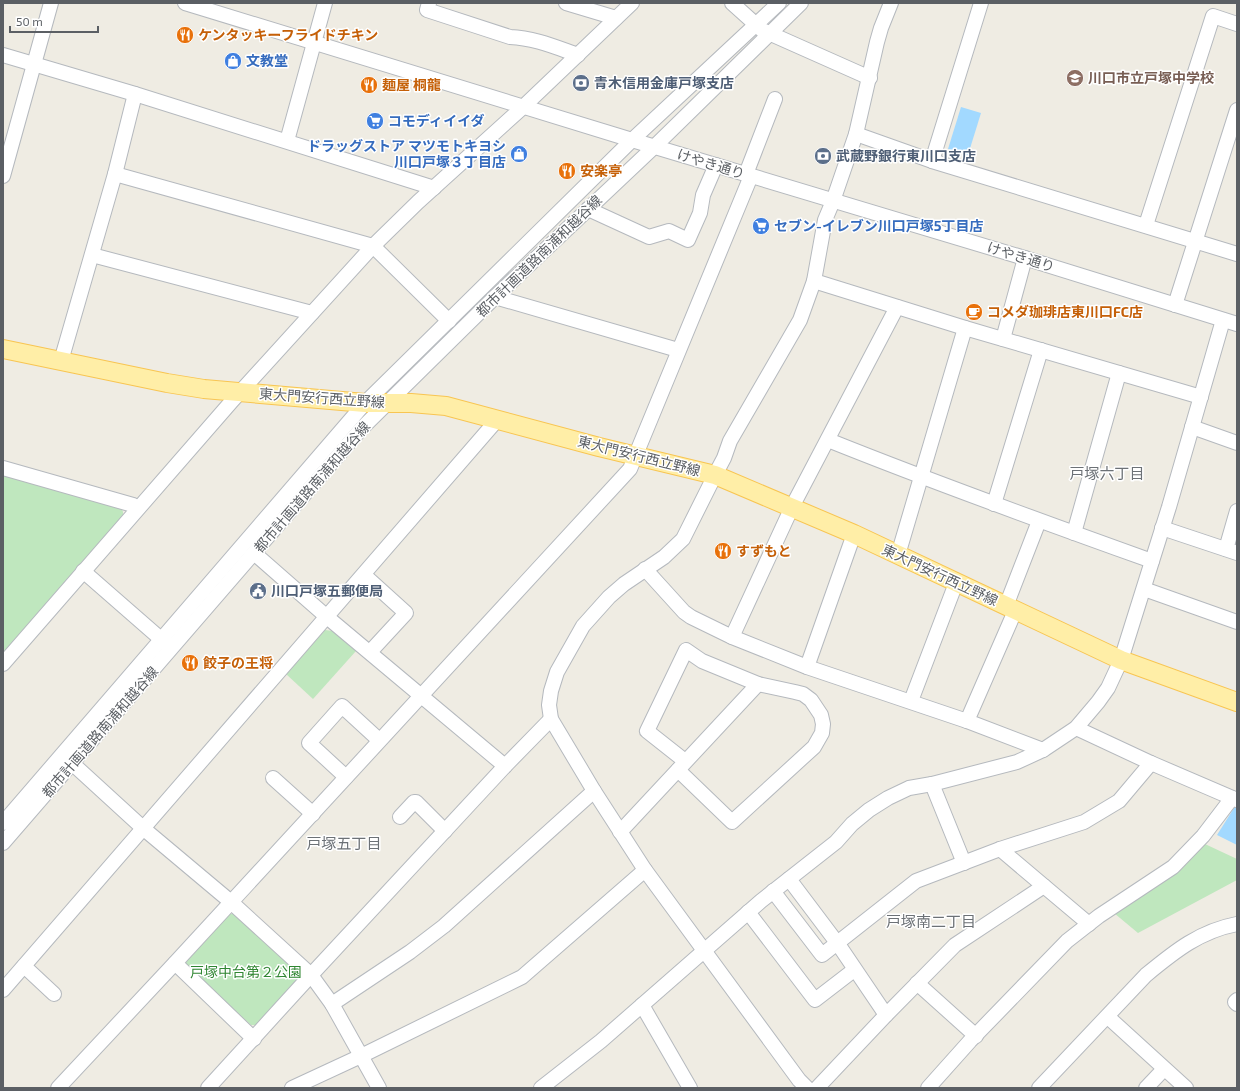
<svg xmlns="http://www.w3.org/2000/svg" width="1240" height="1091" viewBox="0 0 1240 1091" font-family="'Exo 2','Noto Sans JP',sans-serif">
	<style>
		.green { fill: #bfe7be }
		.water { fill: #a2d9ff }
		.lines { fill: none; stroke-linecap: round; stroke-linejoin: round }
		.minor-casing { stroke: #b5b9be; stroke-width: 16 }
		.major-casing { stroke: #f8c552; stroke-width: 20 }
		.minor { stroke: #fff; stroke-width: 14 }
		.major { stroke: #ffeea7; stroke-width: 18 }
		.labels { text-anchor: middle; stroke-width: 3; stroke-linejoin: round; paint-order: stroke }
		.food-label { font-size: 14px; font-weight: bold; fill: #c56008; stroke: #fff; text-anchor: start }
		.shop-label { font-size: 14px; font-weight: bold; fill: #366cbe; stroke: #fff; text-anchor: start }
		.education-label { font-size: 14px; font-weight: bold; fill: #785e54; stroke: #fff; text-anchor: start }
		.service-label { font-size: 14px; font-weight: bold; fill: #4e5e75; stroke: #fff; text-anchor: start }
		.street-label { font-size: 14px; fill: #5b5f64; stroke: #fff }
		.park-label { font-size: 14px; fill: #308632; stroke: #fff }
		.neighbourhood-label { font-size: 15px; fill: #6c7176; stroke: #fff }
	</style>
	<rect width="100%" height="100%" fill="#efece3"/>
	<g class="green">
		<path d="M3,473L121,507L123,512V518L3,656Z"/>
		<path d="M325,630L333,631L356,651L313,699L286,674Z"/>
		<path d="M1205,844L1237,859V880L1138,933L1114,913L1176,871Z"/>
		<path d="M226,914H237L300,972V980L256,1025H251L185,966L184,960Z"/>
	</g>
	<g class="water">
		<path d="M961,107L981,113L968,155L948,149Z"/>
		<path d="M1237,807V845L1217,835L1234,808Z"/>
	</g>
	<g class="lines">
		<defs>
			<g id="minor">
				<path d="M185,3L632,140L1018,256L1237,324"/>
				<path d="M429,3L427,10L510,37C534,38 555,47 578,55"/>
				<path d="M566,3L616,18"/>
				<path d="M732,3L762,30L870,78"/>
				<path d="M3,55L135,94L434,188"/>
				<path d="M856,134L932,161L1237,254"/>
				<path d="M287,141L325,3"/>
				<path d="M932,161L981,3"/>
				<path d="M115,174L373,246L449,321"/>
				<path d="M746,174L775,99"/>
				<path d="M3,176L51,3"/>
				<path d="M588,209L649,237L669,231L688,240L700,213L703,195L716,165"/>
				<path d="M1146,225L1213,16L1237,24"/>
				<path d="M92,255L312,313"/>
				<path d="M814,281L965,328L1201,397"/>
				<path d="M495,297L678,350"/>
				<path d="M1175,305L1237,110"/>
				<path d="M1003,339L1025,258"/>
				<path d="M61,361L115,174L135,94"/>
				<path d="M1192,427L1237,443"/>
				<path d="M828,440C935,483 1043,522 1152,561"/>
				<path d="M3,468L133,505L138,508"/>
				<path d="M994,504L1041,350"/>
				<path d="M1162,528L1237,553"/>
				<path d="M1074,533L1119,373"/>
				<path d="M1226,549L1237,511"/>
				<path d="M254,553L327,617L505,766"/>
				<path d="M898,555L965,328"/>
				<path d="M645,569L684,612L691,617L732,637L807,667L967,721L1043,750"/>
				<path d="M83,571L162,640"/>
				<path d="M364,575L406,613L370,652"/>
				<path d="M1144,589L1237,622"/>
				<path d="M1006,606L1039,521"/>
				<path d="M732,637L792,507L897,307"/>
				<path d="M3,664L232,401L373,246L418,202L523,107L632,3"/>
				<path d="M807,667L854,534"/>
				<path d="M911,701L956,583"/>
				<path d="M967,721L1015,611"/>
				<path d="M1076,728L1151,763L1237,800"/>
				<path d="M73,764L144,829L231,902L311,975L332,1004L379,1088"/>
				<path d="M678,770L732,822L814,747L822,733L823,724L821,715L811,700L803,694L795,692L758,684L702,661L686,650L647,731L685,761"/>
				<path d="M346,777L309,743L342,706L379,740"/>
				<path d="M273,778L313,814"/>
				<path d="M932,784L964,863"/>
				<path d="M400,817L414,802H416L445,831"/>
				<path d="M3,823L365,403L632,140L779,3"/>
				<path d="M620,832L758,684"/>
				<path d="M3,843L360,430L495,297L654,147L801,3"/>
				<path d="M1000,849L1089,924"/>
				<path d="M789,879L838,944L886,1015"/>
				<path d="M773,891L822,955L916,881L1000,849L1084,822L1119,801L1151,763"/>
				<path d="M748,912L815,1000L854,970"/>
				<path d="M175,963L254,1039"/>
				<path d="M24,966L54,994"/>
				<path d="M917,983L976,1036"/>
				<path d="M3,990L497,420"/>
				<path d="M1237,1000L1235,1002L1237,1004"/>
				<path d="M332,1004L410,952L444,926L594,791"/>
				<path d="M642,1005L690,1088"/>
				<path d="M1108,1017L1186,1088"/>
				<path d="M58,1088L175,963L630,469L751,176"/>
				<path d="M208,1088L311,975L505,766L551,719"/>
				<path d="M292,1088L361,1056L522,977L645,870"/>
				<path d="M541,1088L601,1041L761,901L836,842L852,824L869,810L888,798L909,788L932,784L1017,762L1043,750L1076,728L1098,702L1108,688L1121,660L1169,507L1223,320"/>
				<path d="M807,1088L799,1080L645,870L594,791L551,719L549,705L551,691L557,672L583,626L609,597L624,584L664,557L683,539L715,475L724,458L730,441L800,320L814,281L825,220L833,201L856,134L877,42L881,28L891,3"/>
				<path d="M817,1088L886,1015L955,945L1044,886"/>
				<path d="M928,1088L970,1041L1067,941L1099,916L1173,867L1203,836L1232,798"/>
				<path d="M1039,1088L1146,975C1175,951 1200,931 1237,924"/>
				<path d="M1146,1088L1164,1069"/>
			</g>
			<path id="major" d="M3,349L167,383L204,389L365,403H411L446,406L599,447L715,475L854,534L1121,660L1237,702"/>
		</defs>
		<use href="#minor" class="minor-casing"/>
		<use href="#major" class="major-casing"/>
		<use href="#minor" class="minor"/>
		<use href="#major" class="major"/>
	</g>
	<defs>
		<symbol id="restaurant-disc" viewBox="-11 -11 22 22"><circle r="9.5" fill="#e8710a" stroke="#fff"/><path d="M-5-6h1v4h1v-4h1v4h1v-4h1v5L-1.5 .5V6h-2V.5L-5-1ZM5-6V6H3V1.5H1.5Q1.5-4 5-6Z" fill="#fff"/></symbol>
		<symbol id="shop-disc" viewBox="-11 -11 22 22"><circle r="9.5" fill="#3f7fe0" stroke="#fff"/><path d="M-5-2.5h2.3a2.7 3.5 0 0 1 5.4 0H5L5.5 6h-11ZM-1.5-2.5h3a1.5 2.3 0 0 0-3 0Z" fill="#fff"/></symbol>
		<symbol id="school-disc" viewBox="-11 -11 22 22"><circle r="9.5" fill="#8d6e63" stroke="#fff"/><path d="M0-5L7-2L0 1L-7-2ZM-4 1L0 2.5L4 1V4Q0 6-4 4Z" fill="#fff"/></symbol>
		<symbol id="bank-disc" viewBox="-11 -11 22 22"><circle r="9.5" fill="#5c6f8a" stroke="#fff"/><path d="M-6-4H6V4H-6ZM0-2.3a2.3 2.3 0 1 0 0 4.6a2.3 2.3 0 1 0 0-4.6Z" fill="#fff"/></symbol>
		<symbol id="supermarket-disc" viewBox="-11 -11 22 22"><circle r="9.5" fill="#3f7fe0" stroke="#fff"/><path d="M-6-5.5h2.5l.6 2H6L4.5 2H-2.5L-4.4-4H-6ZM-1.5 3.2a1.3 1.3 0 1 0 .1 0ZM3 3.2a1.3 1.3 0 1 0 .1 0Z" fill="#fff"/></symbol>
		<symbol id="cafe-disc" viewBox="-11 -11 22 22"><circle r="9.5" fill="#e8710a" stroke="#fff"/><path d="M-5.5-4.5H6V0H3Q3 3.5 0 3.5H-2.5Q-5.5 3.5-5.5 0ZM3-3.2v2h1.7v-2ZM-6 4.5H4V6H-6Z" fill="#fff"/></symbol>
		<symbol id="civic-disc" viewBox="-11 -11 22 22"><circle r="9.5" fill="#5c6f8a" stroke="#fff"/><path d="M-.6-6.5H3V-4.5H.6V-3L4-1V1h2V6H-6V1h2V-1L-.6-3ZM-1.2 2.5V6h2.4V2.5Z" fill="#fff"/></symbol>
	</defs>
	<g fill-rule="evenodd">
		<use href="#restaurant-disc" x="175" y="25" width="20" height="20"/>
		<use href="#shop-disc" x="223" y="51" width="20" height="20"/>
		<use href="#school-disc" x="1065" y="68" width="20" height="20"/>
		<use href="#bank-disc" x="571" y="73" width="20" height="20"/>
		<use href="#restaurant-disc" x="359" y="75" width="20" height="20"/>
		<use href="#supermarket-disc" x="365" y="111" width="20" height="20"/>
		<use href="#shop-disc" x="509" y="144" width="20" height="20"/>
		<use href="#bank-disc" x="813" y="146" width="20" height="20"/>
		<use href="#restaurant-disc" x="557" y="161" width="20" height="20"/>
		<use href="#supermarket-disc" x="751" y="216" width="20" height="20"/>
		<use href="#cafe-disc" x="964" y="302" width="20" height="20"/>
		<use href="#restaurant-disc" x="713" y="541" width="20" height="20"/>
		<use href="#civic-disc" x="248" y="581" width="20" height="20"/>
		<use href="#restaurant-disc" x="180" y="653" width="20" height="20"/>
	</g>
	<g class="labels">
		<g class="food-label">
			<text x="198" y="40">ケンタッキーフライドチキン</text>
			<text x="382" y="90">麺屋 桐龍</text>
			<text x="580" y="176">安楽亭</text>
			<text x="987" y="317">コメダ珈琲店東川口FC店</text>
			<text x="736" y="556">すずもと</text>
			<text x="203" y="668">餃子の王将</text>
		</g>
		<g class="shop-label">
			<text x="246" y="66">文教堂</text>
			<text x="388" y="126">コモディイイダ</text>
			<text x="506" y="151" text-anchor="end">ドラッグストア マツモトキヨシ<tspan x="506" dy="16">川口戸塚３丁目店</tspan></text>
			<text x="774" y="231">セブン-イレブン川口戸塚5丁目店</text>
		</g>
		<g class="education-label">
			<text x="1088" y="83">川口市立戸塚中学校</text>
		</g>
		<g class="service-label">
			<text x="594" y="88">青木信用金庫戸塚支店</text>
			<text x="836" y="161">武蔵野銀行東川口支店</text>
			<text x="271" y="596">川口戸塚五郵便局</text>
		</g>
		<g class="street-label">
			<text transform="translate(711 164) rotate(17)" y="5">けやき通り</text>
			<text transform="translate(539 256) rotate(-44)" y="5">都市計画道路南浦和越谷線</text>
			<text transform="translate(1021 257) rotate(17)" y="5">けやき通り</text>
			<text transform="translate(322 398) rotate(4)" y="5">東大門安行西立野線</text>
			<text transform="translate(639 456) rotate(14)" y="5">東大門安行西立野線</text>
			<text transform="translate(312 487) rotate(-49)" y="5">都市計画道路南浦和越谷線</text>
			<text transform="translate(940 575) rotate(25)" y="5">東大門安行西立野線</text>
			<text transform="translate(100 732) rotate(-49)" y="5">都市計画道路南浦和越谷線</text>
		</g>
		<g class="park-label">
			<text x="246" y="977">戸塚中台第２公園</text>
		</g>
		<g class="neighbourhood-label">
			<text x="1107" y="479">戸塚六丁目</text>
			<text x="344" y="849">戸塚五丁目</text>
			<text x="931" y="927">戸塚南二丁目</text>
		</g>
	</g>
	<rect width="1240" height="1091" fill="none" stroke="#5b5f64" stroke-width="8"/>
	<path d="M10 26v6h88v-6" fill="none" stroke="#5b5f64" stroke-width="2"/>
	<text x="16" y="26" font-size="12" fill="#5b5f64" stroke="#ffffff" stroke-width="3" paint-order="stroke">50 m</text>
</svg>
